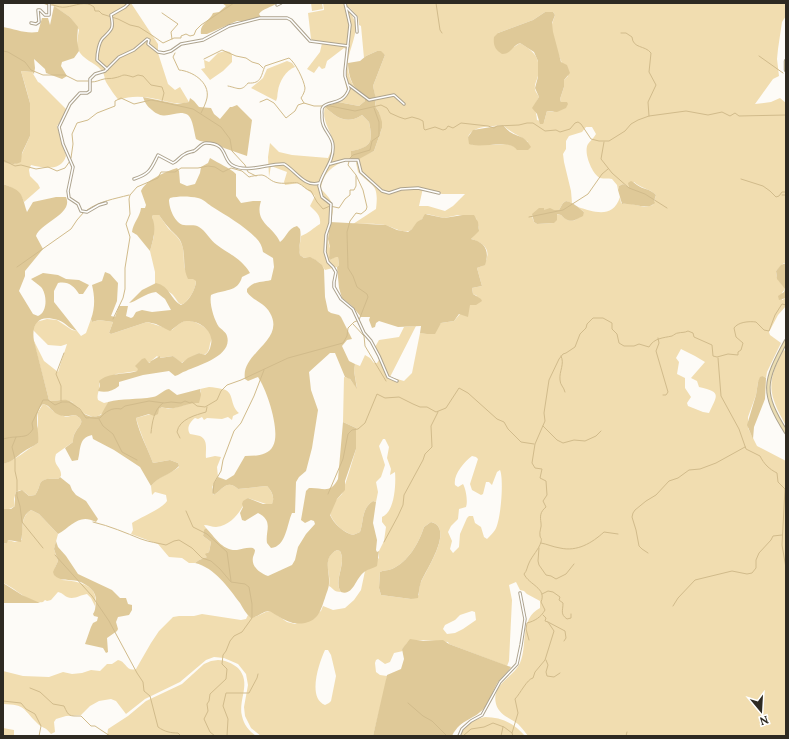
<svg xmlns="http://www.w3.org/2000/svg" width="789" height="739" viewBox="0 0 789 739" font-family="Lora,serif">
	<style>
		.green { fill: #f1ddb0; fill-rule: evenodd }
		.forest { fill: #dfc998 }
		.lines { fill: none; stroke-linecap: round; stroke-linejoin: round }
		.stream { stroke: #d1bb8b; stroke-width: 1 }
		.street-casing { stroke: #ada38e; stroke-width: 3.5 }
		.secondary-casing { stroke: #ada38e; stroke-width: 4.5 }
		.street { stroke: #fff; stroke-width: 1.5 }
		.secondary { stroke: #ebddb2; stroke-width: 2.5 }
	</style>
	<rect width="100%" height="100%" fill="#fdfbf7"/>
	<g class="green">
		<path d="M49,3H131L158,44V53L168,84L175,90L180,87L189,102C176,106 164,100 151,98C140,96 129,96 119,100C117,99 107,84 106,82C104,78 105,74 101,70C95,62 82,60 78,49C76,44 78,36 79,30L70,17Z"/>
		<path d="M311,3H322L323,9L312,11Z"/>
		<path d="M323,3H786V16L782,22L778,49L777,59L779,76L773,79L755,104L771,102L780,98L786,103V263H784L776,271C776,280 781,282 785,289L782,293V300L786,298V306L778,315L769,332L770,335L781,343L767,372L766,378L763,376L758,382L756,395L748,417V428L757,446L786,461V736H528C525,732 522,728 518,724C510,718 499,715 496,704C491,684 513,678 520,663C528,645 519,619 540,608V601L527,594L524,591L520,590L516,582L509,585L512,600L509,661L507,666L449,644L448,642C435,641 418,638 407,643L405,646L402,649L403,651L394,653L390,662L385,664L378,659L376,660L375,663L376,672L380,675L387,676L385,688L373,736H261L251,728L245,716L244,707L248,685L246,674L238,664L224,658L214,657L206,660L180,682L145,699L126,714L116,701L111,699L99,701L90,706L81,715L66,716L56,719L54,722L55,732L51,734C45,726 41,728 37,723C22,708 26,705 3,704V671L23,676L49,677L63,672L72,674L82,673L91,670L100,671L107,664H112L118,660C126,661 126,672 136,669L151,643L159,631L173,617L179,616H194L202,614L241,620L246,619L248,615C256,621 262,611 271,611L287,622L295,624L321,611L323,606L333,610L345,608L354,600L361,590L365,571L379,558V551L384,541L386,527L382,522V517C395,512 396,483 395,472L390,475L391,469L387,458L389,447L385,439H383L379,446L385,465L381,477L376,482L378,492L376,502L373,501C361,509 364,521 360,532L353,535C343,532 334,524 330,514L335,501L342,494L350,469L356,449V428L343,422L344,377L349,378L357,388L354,371L355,364L360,366L365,355L370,358L374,363H377L380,358L375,347L379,340L399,337L404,327L416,326L390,377L404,381L412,373L420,333L432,334L441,323L454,321C461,312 470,305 477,296L473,294L472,288L482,286L477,268L482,266C484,264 487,260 487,257C490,247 479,241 471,239L479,229L476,218L458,215L444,218L427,214C424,216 412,231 409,231C403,233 394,228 388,226C380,223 362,224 353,224L376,209C379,183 373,188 358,172L356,163L357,159L374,151L382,128L379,112L375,106L376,101L373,86L385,55L377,51L366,56L364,58L361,26L359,25L358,17L349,7C350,15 356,19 356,27C355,42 346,55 348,70C349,75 351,83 355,87C360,92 364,94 365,101L359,106L338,102V100L344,95L347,91L344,76L346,49L344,48L327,61L325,68L322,69L319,66L314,73L307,69L320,52L322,43L314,42L311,39L308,13L324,10ZM545,12H553L555,15C554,18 553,21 552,24C550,39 562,63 568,76L564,80V87L560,99L561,102H567L553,112L547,111L544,122L537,120C536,108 532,109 539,97C538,94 535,92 535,89C534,85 537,80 538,76C541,58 535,52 520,43L514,47L498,33L533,20ZM503,125C511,133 519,135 528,142L516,147L507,144L493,145H472L468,137C473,125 491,127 503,125ZM586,127H592L596,134C594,138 590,141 588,144C583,152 592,174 600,178C604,179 608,178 612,179L617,185L618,190L619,186L623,184L629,187L634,182C640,188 649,188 656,195L653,205L645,207L627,203L623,204L621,203L620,197C613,219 594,212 578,207L584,212C576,222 570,224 561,215L556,214L554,223L537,224L534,222L532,216L544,208V210H559L563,203L566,201L572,203L571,191L564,162L563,154L566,149V141L569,136L582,132ZM423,188L442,194H465L453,206L445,211L428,206H419ZM681,349L695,356L705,362L691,378L697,381L699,387C721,392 718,394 709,413L703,412L688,406L687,403L691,397L685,388V378L677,374L679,362L676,358ZM472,456L476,457L478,459L470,484L472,490L481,495L483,494L486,482H489L492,485L497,472L500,470C504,479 501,521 495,530C493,533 490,536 487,539L484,537L481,527L475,523L473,516H469L467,518L460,534L459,547L453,553L450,549L452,541L448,532L451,526L458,519L459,509L466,507C468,502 466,489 463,484L458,487L455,485C453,475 464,462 472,456ZM431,522C455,528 426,570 421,582C419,586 419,590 419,595L411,599L381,595L379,588L380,572C383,570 387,571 392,569C408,562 419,543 424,527ZM472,611L475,612L476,620L463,629L455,633L447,634L443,629L445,625L455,620L460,615ZM325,650H328L331,655L336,676L331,701L329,703L325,705C307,698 319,663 325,650Z"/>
		<path d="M225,51L230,52L232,55V62L223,71L210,80L201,69L205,68L204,60L209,62L218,53Z"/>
		<path d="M287,61L292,63L295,67C286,70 279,82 278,91C277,95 278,97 276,101L251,88L263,78L267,69Z"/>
		<path d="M21,71L32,72L38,82L40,83L68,111L57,126L66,156C61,172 43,168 31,165L29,170L30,176L38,184L40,188L24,202C21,192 12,187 3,184V162L15,164L21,156L30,136V103L26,88Z"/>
		<path d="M325,107C337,118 347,125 362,115L369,122C373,142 372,147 351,151V159C335,164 323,171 321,189C343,210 328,214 328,239C328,242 329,245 330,248C331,253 328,256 330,260L335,257H338L339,265L337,267L325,270C320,262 314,257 304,258L300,255L299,250L301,236C309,233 313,228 320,224C321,215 316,212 310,206L315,196L299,183L285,185L284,182L287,172L271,166L269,177L268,157L270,143L279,152L292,155L328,158C330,153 334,147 333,142C331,131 321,120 325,107Z"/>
		<path d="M153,215H159C162,219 165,224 168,228C174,234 179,237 182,245C187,259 178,271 196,280C196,286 193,293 189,298C179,311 179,301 172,294C167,290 160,287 155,284V272L150,251L154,236L153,221L152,217Z"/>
		<path d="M47,319L57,320L72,330L77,331L81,336L86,333L91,319L92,322L99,320L113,322L109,333L111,334L147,322L172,330C176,327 180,322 185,321C193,319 208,327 211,335C212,338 211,341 210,344C209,349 209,352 204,355L199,353L181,363L173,356L159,358L157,356L151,361V363L148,362L137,371L116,374L99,383C101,389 96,394 98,400L104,403L108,402L103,413L98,416L93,417L80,412L72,402L66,400L51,401L49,400L33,339L44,361L58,372L67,344L61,346L48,345L33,330L36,322Z"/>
		<path d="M783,350L786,351V426C768,393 766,384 783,350Z"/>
		<path d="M209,387C214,387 217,388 222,389C235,391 229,405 239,413L233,416L232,420L228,417L222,419L207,418L204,420L202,417L198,419L195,418C190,422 186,428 190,434C194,435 197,435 200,436C209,440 205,451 206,458L215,456L221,457L217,467L218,477L212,487L213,494L214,495C223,489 227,479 238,489L267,486C272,491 275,498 272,505H269L248,498C240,511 233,525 216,527C212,527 208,525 204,525L206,528L204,531L203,536L211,542L209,552L207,553V557L199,560L195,563H189L182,558L169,557L158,544L131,534L133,530L132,523C141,517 162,509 167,501L166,495L155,492L152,495L151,486C158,476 170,474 179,467L178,463L170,460L153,463C147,448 140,433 136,418L151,414L162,407L169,409L185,405L191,402L201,392L200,389Z"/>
		<path d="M43,404L46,405L53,411L66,417L75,415C87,421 79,425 75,433C73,436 73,439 73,442L56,454C52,466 62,466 61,476L58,479C51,479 41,477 39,487C38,490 37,492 35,495L29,496C24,492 22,488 16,492L14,499L15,506C11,508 7,511 3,509V464C16,460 26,450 38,443L37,429L38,426V412Z"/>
		<path d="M31,510L39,514L58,534L54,549L58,561L55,568L62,580C78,581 100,585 95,606L91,598L87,594C80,595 74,600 67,597C63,595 63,593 58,592L51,600L47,601L45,600L43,602C31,605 14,587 3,583V544H5L8,540L15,542L22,540C22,530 21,516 31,510Z"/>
		<path d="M337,550L340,551C347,564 333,580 341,592C334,592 334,589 329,586C332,573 320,559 337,550Z"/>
		<path d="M218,660C225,660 232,663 238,668C252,683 238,699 242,716C244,725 249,731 256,736H107L108,729L128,716L146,701L182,684L204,664L211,661Z"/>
		<path d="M485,717C501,717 514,723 525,736H460C464,725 474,719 485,717Z"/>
		<path d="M3,728L14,730V736H3Z"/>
	</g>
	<g class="forest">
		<path d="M222,3H277C271,8 263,8 259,14L261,17L243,21H237L207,34H201C199,24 210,21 213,13L219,12L226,6Z"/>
		<path d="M54,6L70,17L78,27L77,41L79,51L74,58L62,62L61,66L67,76L62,79L46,73L45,69L34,59L35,68L34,74L32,72L21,71L30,103V136L22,153L21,162C16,165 9,164 3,162V101C6,90 1,79 4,68L3,67V27C15,29 25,34 38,32L42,18H48L50,25Z"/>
		<path d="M545,12H553L555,15L552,23L553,32L561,62L567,65L570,73L564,80V87L560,99L561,102H567L568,104L566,108L557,112L547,111L544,122L543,124H540L537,114L532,108L539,97L535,88L538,77V61L534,52L520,43C512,46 511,54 502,54C495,50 493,45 494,37L498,33L533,20Z"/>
		<path d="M377,51H381L385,55L373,86L376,99L375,106L379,112L382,122V128L374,151L359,159H351V151C372,147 373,142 369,122L362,115C347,125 337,118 325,107L338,102L359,106L365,101C364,93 359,92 354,86C350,80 348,70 348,63L360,61L366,56Z"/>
		<path d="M143,97L177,104L189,102L190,98L194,101L199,107L211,108L214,114L220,119L230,107H232L237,105L252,120L247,156L224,148L217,144L200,141L196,139C194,132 193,119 188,115C176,108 166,123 152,110C147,106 145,103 143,97Z"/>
		<path d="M503,125C505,127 507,130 510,132C520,138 524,135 531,147L528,150H517C509,138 482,149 469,144L468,137L473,130Z"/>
		<path d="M210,158C219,164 229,167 236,174V196L241,203L253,201H261C254,223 273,226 280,242C287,237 287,229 297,226L300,229C302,238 298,246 300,255L304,258L310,257L316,260L322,265L324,269L325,297L328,311L331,313L339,315L341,317L352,339L347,340L342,346L349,361L355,364L354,371L357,389L350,379L345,377L335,353H330L309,372L311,390L318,410L312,448L306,471L299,477L296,482L295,513H292C287,524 286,547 271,548L267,543C265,531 274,521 258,513L245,521L242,520L240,513L243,507L242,504L243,501L248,498L263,504H272C275,498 272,491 267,486L238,489C227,479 223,489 214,495C210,489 214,483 218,477L226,480L234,475L245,456C255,456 268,456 273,446C281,432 267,390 258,377L248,381L245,379C240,353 286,341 270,313C265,303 253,301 247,292V289C256,280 260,283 271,280L274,267L273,258L263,252C262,246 260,242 256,238C243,225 227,216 211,206C207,203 203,199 198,198C189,196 178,196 170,198L169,200C169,208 175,224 184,225C189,226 194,224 199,227C206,231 210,240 217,245C229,254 242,259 250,273L242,277C238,293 223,289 211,295C209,303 214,320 219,327C222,330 226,332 227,336C233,356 199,365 186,371C182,372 179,375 175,376L169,371L143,375L119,382V386C113,391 106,393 98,391L100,386L99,381C109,372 125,375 137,371L138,369L135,366L142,359L145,358L148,362L150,363L151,361L160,356V358L173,356L182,363L188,358L199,353L205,355C209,352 210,349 211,344C214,331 199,320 186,321C180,322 175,328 170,331L156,324L147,322L111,334L109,333L113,322L99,320L92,322L91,319C95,308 95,297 92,285L102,281L105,272L110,274L118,283L117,301L111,316L115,317L119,306H128L126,316L131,318L133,317L136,312L142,310L152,312L171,310L165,299L156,292C145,293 136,302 129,303L142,290L156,283C170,286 170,299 181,305C189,302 196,288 196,281L193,279H188C182,266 186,257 182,245C180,237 174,234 169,228C165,224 162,219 159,215H153L152,217C157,229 153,240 150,251L137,235L132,232C133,223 140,217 141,208H145L146,205L141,191C145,181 166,171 177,168L179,171L180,183L187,186L195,184L200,173L201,167L208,163Z"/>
		<path d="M631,181C634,182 635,184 637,185C644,190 649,188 656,195L654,201L655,203C647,211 632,202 622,204L618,190L619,186L623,184L629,187L628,183Z"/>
		<path d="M3,184C23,191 21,193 27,212L33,202L56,197H66C74,214 40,223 36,236L43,249L25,271V276L19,291L33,314L38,316C48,312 47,294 41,287C38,284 34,282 31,279L43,273L58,275L66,279L79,280L89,285L83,294H79C74,286 68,281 58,283L54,291V302L77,331C69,329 65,322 58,320C39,314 31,323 34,341L49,400L51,401C56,401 63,399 67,400C80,404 82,422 101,415L108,402C122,398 137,400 153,397C159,396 163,390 169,389L177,395L200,389L201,395L199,403C186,402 175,412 162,407L159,409L158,414L154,416L149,414L136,418C139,433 148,449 153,463L170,460L178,463L179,466C171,475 158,476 151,486L140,467L114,450L93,439L92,435C78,438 81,450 78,460L72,461L65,448L73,442C73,439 73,436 75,433C79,425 87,421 75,415C66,417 59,417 52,410C49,407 48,405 43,404C32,414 40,431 38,443C33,447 28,448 23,452C16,457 12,462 3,464Z"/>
		<path d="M566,201C574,203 578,207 584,212L583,216C573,221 570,224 561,215L557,214V220L554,223L537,224L534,222L532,214L539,208H544V210L550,208L554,210H559L563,203Z"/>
		<path d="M425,214L444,218L463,215H474L478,222L479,231L471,239C485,242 490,251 485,265L477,268L482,286L472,288L473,294L481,299L482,301L476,305H470L468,317L459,314L454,321L441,323L435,334H427L420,333L421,326L398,327L379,321L376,323L375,327L372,328L369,320L370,317H361L352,306L342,298L339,288L337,267L339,265L338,257H336L330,260L329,258L330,247L328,239L330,222L386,225L397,230L408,232L412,229L417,222L422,219Z"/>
		<path d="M786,263V298L779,300L778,296L784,292L785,289L777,279L776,271L781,265Z"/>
		<path d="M763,376L766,378L765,399L754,427L753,439L747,425L756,395L758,382L760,377Z"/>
		<path d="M343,422L356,428V449L345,481V490L337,499L330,515C334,524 343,532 353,535L360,532C364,521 361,509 373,501L376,502L373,523L377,540L376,550L377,552L379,551L377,566C372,569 367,569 363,573C355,580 353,596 341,592C333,580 347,564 340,551L337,550C322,558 330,571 329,583C329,588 326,594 325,598C321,609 319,620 305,623C293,625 286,621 276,615C274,614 271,611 268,611C262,612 258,617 251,618C246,614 243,608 240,603C228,587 215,568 195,563L199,560L207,557L205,554L209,552L211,542L203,536L204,530L206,528C215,537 222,551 237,550C243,549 247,547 253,548L255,550C255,552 254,554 253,557C251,567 260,573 268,576L292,565L295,560L298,547L306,534L315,524L314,521L311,520L305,523L301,520L306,491L309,488C322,487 330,495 338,479Z"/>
		<path d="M60,477L70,485L72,490L76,495L86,501L98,519L96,522C79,513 72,526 58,534L39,514L31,510C19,517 24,531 21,542L8,540L7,543L3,544V509H11L15,506V495L16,492L22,490L29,496L35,495C37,492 38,490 39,487C41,477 50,479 58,479Z"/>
		<path d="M431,522C455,528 426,570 421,582C419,587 419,593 418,598L411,599L381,595L379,588L380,572C383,570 387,571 392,569C408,562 419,543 424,527Z"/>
		<path d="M56,541L58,547L66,556L78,574L112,590L120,598H126L128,604L132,605V610L129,615L118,617L116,622L118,629L117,631L107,638L108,652L106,653L103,648L85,644L91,627L93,623L97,621L98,617L94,616L93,614C96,610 95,606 96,602C97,591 88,585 78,581C69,579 61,582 54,575L53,572L58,561L54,549Z"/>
		<path d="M3,583L22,595L40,603H3Z"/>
		<path d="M410,639L423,641L443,640L449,644L511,667C507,673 502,677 498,682C493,690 491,700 485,707C474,721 461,718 452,736H373L387,675L401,669L404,659L402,649Z"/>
	</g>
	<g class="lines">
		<g class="stream">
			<path d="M43,3C47,5 49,5 53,5C57,6 61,8 66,7C75,6 86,0 94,7L95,11H99L102,14L118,19L130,25L139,27L153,36L163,43L174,38H181V36L186,34L190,36L194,35L196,30L201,25L234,3"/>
			<path d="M436,3L440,30L442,33"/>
			<path d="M162,13L178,24L171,32L172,39"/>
			<path d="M621,33H626L632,37C633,49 645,45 651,53L649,72L656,85L648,102L649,116"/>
			<path d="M3,51L8,52L25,62L31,70L43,75H65L77,81H88"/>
			<path d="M175,53L173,57L179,70C192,71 210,82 207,98C206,103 203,109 201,113"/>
			<path d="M759,56L783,73"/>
			<path d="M204,59L222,50L236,56L246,58L252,62L259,64L263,68"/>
			<path d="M91,82C97,82 99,80 104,79C107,78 111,79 114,78C125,76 120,73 133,77L138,75L143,76L151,85L162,87L164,93L162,101"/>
			<path d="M228,86C238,88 241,92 248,83C262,84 261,75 265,66L289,58C295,62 304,80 305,88C305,91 303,95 301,98L304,103"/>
			<path d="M260,102L267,99L274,103L286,118L295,111L298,105L304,103L314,106H330L355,111L381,105L387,108L390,113L399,117L405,119L412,117L419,119L423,121L424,129L425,130L435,127L443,130L446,129L448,126L453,128L461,123L488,126L494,128L497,126L519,125L527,123H533L545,131L556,130L560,132L570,129L575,123L578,122L581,124L591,139L599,141H609L625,131L631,124L638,120L649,116L686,111L708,115L722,112L730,116L735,113L739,116L786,115"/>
			<path d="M604,142L601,159L612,173L629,188L645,194L667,208"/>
			<path d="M71,158L73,144L72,134L77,123L88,120L97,113L115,106V101L121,98L134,104L151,100L157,101L193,109L221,127L230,139L232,151L245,165L248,172L256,176"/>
			<path d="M3,160L15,166L21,165L36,169L48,167L57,171L65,168L70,161"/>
			<path d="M741,179L763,186L770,191L776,197L779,196L782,192H786"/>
			<path d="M782,195H786"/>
			<path d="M87,210C100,201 114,199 129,195"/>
			<path d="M529,217L563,210L588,194L602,174L608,169"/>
			<path d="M17,267L71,229L77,220L84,212"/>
			<path d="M786,269V273"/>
			<path d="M113,319L123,298L125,289V268L130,237L126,224L130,214L129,199L130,195L137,187L158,178L161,172H175L181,168H198L208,166L215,167L223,172L231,168L242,171L249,177C252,176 258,175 262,175C268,176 270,182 279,183C285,184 295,182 298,183C303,185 306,190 311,191L317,202L323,209L330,206L339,208L345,199L350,195V190H354L356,186V176"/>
			<path d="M353,324L364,336L365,346L386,381"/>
			<path d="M658,338L659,343L656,351L668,392L666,395H663"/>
			<path d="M561,356C565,364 559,371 560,380C560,385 564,387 565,392"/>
			<path d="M718,358L721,396L739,429L746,449L760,456C764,464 769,469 777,473L778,482L785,489L782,545L786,568"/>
			<path d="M61,401V386L56,374L64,353"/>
			<path d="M99,419L103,426L113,434L122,452L137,460"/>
			<path d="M543,426L557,440L563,443L574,440L585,441L596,436L601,431"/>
			<path d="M151,433C152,423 154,409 163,403"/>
			<path d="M16,437L12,447L15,459V471L17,480V496L20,506L22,522L43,548"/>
			<path d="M180,438L177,432C179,419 196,415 206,412L207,407"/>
			<path d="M3,439C7,438 12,437 16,437C25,436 28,437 33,429L32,423L43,400H48L55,405L62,402H69L80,409L86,418C91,417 95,419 100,418C105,412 112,407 121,409L125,406L149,401L164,403L171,402L181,403L185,401L190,403L192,402L197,406L205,407L217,400L221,391L227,385L241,380L288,358L343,343L347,336L348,328L354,322L359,320L368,297L367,294L357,287L353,276L348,268L347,232L350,221L356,213L361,214L366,210L367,207L363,190L356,175L348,165L350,158L353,155L370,150L372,141L379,136V122L374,108"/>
			<path d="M213,493L214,483L221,471L223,460L234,431L241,423L254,396L264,370"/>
			<path d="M328,494L343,459L348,434L352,430L358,429L365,423L377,394L385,398L399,397L413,404L420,407H427L436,412L446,408L459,388L468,393L497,419L504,422L508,429L521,442L534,444"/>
			<path d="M186,511L193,527L207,534L227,552L231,581"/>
			<path d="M93,522C110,526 126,533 141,539C149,542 158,543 166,545L174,541L179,540L192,548L202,558L211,561L220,569L231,582L245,584L249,587L252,604V618L242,632L234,636L230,641L226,651L223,655L222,664L227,669L226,679L210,694L209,701L207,704L208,711L204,719L210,732L215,736"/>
			<path d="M384,542L398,516L403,505L404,495L423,460L425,454L432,447L431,426L438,412"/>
			<path d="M541,543C547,544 553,547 560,548C577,552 592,543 604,532L618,534"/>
			<path d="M539,548L538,561L539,565L546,575L551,576L556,579L566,574L574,564"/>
			<path d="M648,553L642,549L639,546L636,530L632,517L633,513L635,510L646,501L656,495L669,481L678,478L689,470L700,469L716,463L745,447"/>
			<path d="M55,555L92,596L109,621L137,673L143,682L144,691L150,696L158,727C165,732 171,733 178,733L181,736"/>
			<path d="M542,594L548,591L553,592L560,597L559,600L563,603C563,611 560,614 567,619L571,618V614"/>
			<path d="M673,606L678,598L695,580L732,571L747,574L752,573L756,568V560L759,553L771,540L773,536L782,535"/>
			<path d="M548,622L565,631L566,638L564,641"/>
			<path d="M529,640L526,629L527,623C535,621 541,617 545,610L541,602C547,588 529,585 524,574C527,571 527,567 529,563C532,556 539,549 541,542C542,537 541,540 540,536C539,531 542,527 541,523C540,516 540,512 546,507L543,501L547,495L546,481L540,478L542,469L535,468L532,463L535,444L545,421L544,413L549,380L559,359L563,354L566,353L575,347L580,334L586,328L587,324L593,318H603L612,323V329L617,334L619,343L624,346H634L639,344L649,347C654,338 663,338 672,336C674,335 676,333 678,333C682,332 684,333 688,331L693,333L694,337L712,345L713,356L717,357L728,354L738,355V352L741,350L743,343L736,337L734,328C738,322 749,321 756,322L764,330L769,331L775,315L782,304L786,305"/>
			<path d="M546,660L548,665L546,672L547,676L554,677L560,673"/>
			<path d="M30,688L40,692L53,704L64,706C69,717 69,716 81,716L91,726H95L110,736"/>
			<path d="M3,701L21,703L26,709L35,714L41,726L39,736"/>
			<path d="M408,703L423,716L432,721L447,736"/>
			<path d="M227,736L228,719L223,706L226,693H249L257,678L258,674"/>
			<path d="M463,736L471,729L484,727L493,723L504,727L512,733"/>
			<path d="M501,736L503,727"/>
			<path d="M513,736L512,733L518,713L515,699C520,694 527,679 533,678L535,672L545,660L554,631L548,622L545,621L546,618L543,615"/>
			<path d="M626,736L627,732"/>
		</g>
		<defs>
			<g id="street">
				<path d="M345,3L350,25L345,71V76L349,89C343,106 328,100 323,107C321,109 322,113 322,116C321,130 333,135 333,146C334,162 322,172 319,186L322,197L331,204L330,223L326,235L325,252L328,262L333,267L336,272L334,282V287L341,299L353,309L364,333L371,341L379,356L388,377L397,381"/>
				<path d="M277,5L281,3"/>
				<path d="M347,8L356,17L357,32"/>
				<path d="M31,23L36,24L39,22L38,10H40L45,15H49V3"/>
				<path d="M107,69L97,60C97,53 99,42 103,38C112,29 114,29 111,15L125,7L129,3"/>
				<path d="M349,85L369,100L394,95L404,104"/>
				<path d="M330,164L345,160H358L361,172L382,191L389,193L401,189L418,188L439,193"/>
				<path d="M134,179C150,174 151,169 158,155L173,163C178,161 180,156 185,154C188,152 191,152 194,151C198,149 201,143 206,143C228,143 222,159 232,165C247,174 269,163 284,164C295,170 305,188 319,183"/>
				<path d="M106,203L99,205L87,212L81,211L78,204L69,198L68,191L73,167L63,144L59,127L70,104L80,93H87L90,91V79L95,74L105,71L119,57L134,50L147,39L149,40L148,44L158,52L164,53L171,51L181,44L203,40L229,26L260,18H287L291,20L310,41L348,46"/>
				<path d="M459,736L462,729L471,721L482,715L500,682L517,664L521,645L525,619L520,593"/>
			</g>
			<g id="secondary">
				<path d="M786,61V70"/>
				<path d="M786,341C764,382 761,392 786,432"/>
			</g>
		</defs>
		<use href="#street" class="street-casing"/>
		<use href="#secondary" class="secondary-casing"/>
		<use href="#street" class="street"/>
		<use href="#secondary" class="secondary"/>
	</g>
	<rect width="789" height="739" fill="none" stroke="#2e2a22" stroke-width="8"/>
	<g transform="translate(761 711) rotate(162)" stroke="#ffffff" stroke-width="3" paint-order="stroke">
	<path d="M0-3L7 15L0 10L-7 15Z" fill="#2e2a22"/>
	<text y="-6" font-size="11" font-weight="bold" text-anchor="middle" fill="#2e2a22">N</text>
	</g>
</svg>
